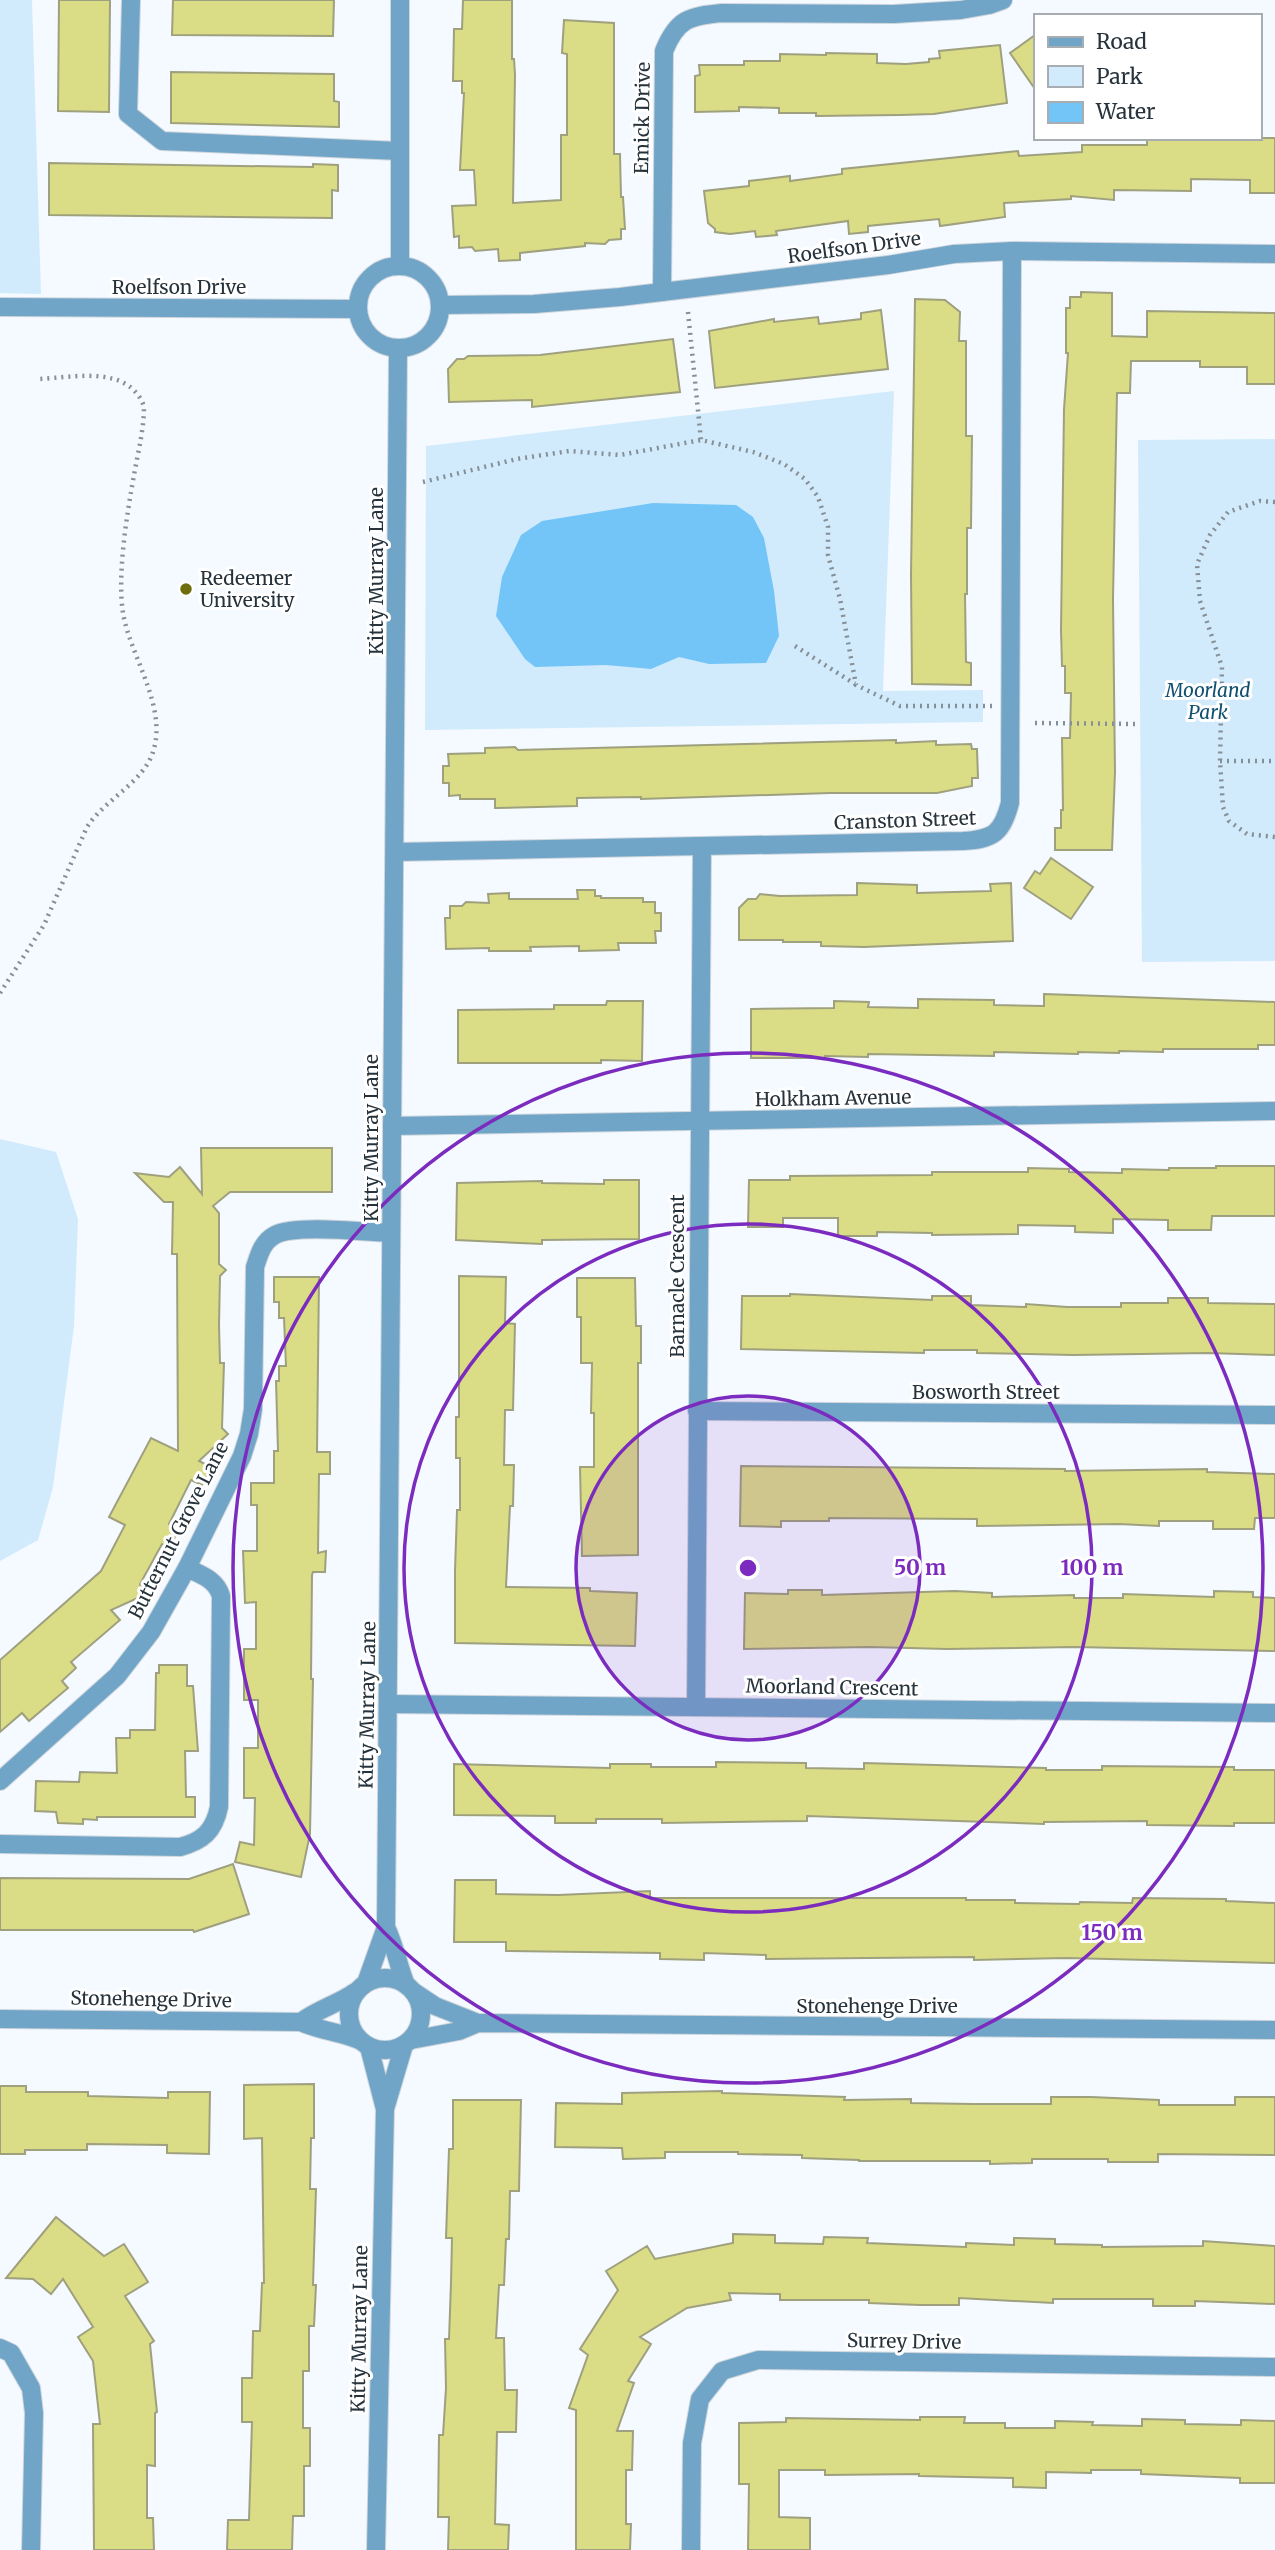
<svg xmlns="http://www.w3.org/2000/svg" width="1275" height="2550" viewBox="0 0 1275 2550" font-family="Merriweather,serif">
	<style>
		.green { fill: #d1ebfd }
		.water { fill: #73c4f7 }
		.building { fill: #dadc86; stroke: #9fa07e; stroke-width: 2 }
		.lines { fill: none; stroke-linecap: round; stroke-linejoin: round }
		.minor-casing { stroke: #cfd6dc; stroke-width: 20 }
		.path { stroke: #858f96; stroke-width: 4.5; stroke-dasharray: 2 5; stroke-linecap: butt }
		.minor { stroke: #70a5c7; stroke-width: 18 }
		.ring { fill: none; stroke: #7b2cbf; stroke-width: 3.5 }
		.poi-dot { fill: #6e6e0f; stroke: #fff; stroke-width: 2.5 }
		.labels { text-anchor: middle; stroke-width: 6; stroke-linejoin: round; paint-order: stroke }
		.street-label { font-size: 19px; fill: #26333c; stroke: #fff }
		.poi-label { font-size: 19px; fill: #26333c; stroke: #fff; text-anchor: start }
		.park-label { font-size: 19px; font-style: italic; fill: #105071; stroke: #fff }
		.centre { fill: #7b2cbf; stroke: #fff; stroke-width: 3.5 }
		.ring-label { font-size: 21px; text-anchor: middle; font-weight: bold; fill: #7b2cbf; stroke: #fff; stroke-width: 6; stroke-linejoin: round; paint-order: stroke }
	</style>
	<rect width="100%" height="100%" fill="#f4faff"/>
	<g class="green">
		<path d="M0,0H32L41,294L0,293Z"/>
		<path d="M894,391L883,691L983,690V722L425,730L426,446Z"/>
		<path d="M1275,439V961L1142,962L1138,440Z"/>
		<path d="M0,1139L56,1152L78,1219L74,1326L53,1487L38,1540L0,1561Z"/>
	</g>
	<path class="water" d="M653,503L736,505L753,517L764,538L774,591L779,636L766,663L709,664L679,657L651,669L606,665L535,667L525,659L496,616L502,577L521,535L542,521Z"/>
	<g class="building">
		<path d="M59,0H110L109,112L58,111Z"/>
		<path d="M173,0H334L333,36L172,35Z"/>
		<path d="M463,0H512V59H514L515,75L513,203L561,200V135H567V54L562,53L564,20L614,23V154H620L621,197H623L625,229H621V239L609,240L605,244L585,243V246L520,253V260L499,261L498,249L475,251L472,247L459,248V236L454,237L452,206L476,205L474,170H460L464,93H462V81H453L454,29H462Z"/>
		<path d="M1035,35V89L1010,53Z"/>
		<path d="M1000,45L1007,103L934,114L900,115L816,116V113H779V108L739,107V111L695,112V76L700,75L699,65H744V61H780V54L826,55V53L877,54V63L906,64L929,62V59L940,58L939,51Z"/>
		<path d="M171,72L334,74V101L339,102V127L171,123Z"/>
		<path d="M1147,138H1275V193H1250V180L1191,179V191L1114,190V200L1071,196V199L1004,203L1005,217L940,226L939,219L868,226V232L849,234L848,221L776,231L777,235L756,237L755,231L730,234L715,232V229L708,223L704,191L749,186V181L790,176V181L842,174V169L1018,151L1019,156L1082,152V145H1147Z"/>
		<path d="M49,163L313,167V164L338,165V191L332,190V218L49,215Z"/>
		<path d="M1081,292L1112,293V336L1147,337V311L1275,313V384H1247V367H1200V361H1131L1130,393H1117L1113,599L1115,772L1112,850H1055V828H1061V810H1063L1062,738H1070L1071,693H1065V666H1062L1061,630L1064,409L1068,353H1066V308H1070V297H1081Z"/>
		<path d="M915,299L945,300L960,312L959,341H966V436H972L971,528H967V594H965L966,662L971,663V685L912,684L911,575Z"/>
		<path d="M881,310L888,369L715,388L709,331L774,319V322L818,317L819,324L861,319V313Z"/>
		<path d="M673,339L680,392L532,407V400L449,402L448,369L457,359H464L468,356L540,355Z"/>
		<path d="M896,740V743L936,741V745L971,744L972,749H977L978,778H972V786L937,793H830L641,799V797L577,798V806L495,808V799H460V795L449,796V783H443V766H449L448,754L485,753V748L515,747L518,750Z"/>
		<path d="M1051,858L1093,887L1071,919L1024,888L1035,871L1040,874Z"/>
		<path d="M857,883L917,885V893L991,891L990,884L1011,883L1013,941L864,947L821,946V942H783V940H739V908L748,899H756L760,894L780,896L857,895Z"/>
		<path d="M577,890H595V896H601V898H643V902H655V913H661V931H655L656,943H618L619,950L579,951V946L530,947L531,951H489V948L446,949L445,918H450V906H462L466,902L489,903L488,894L509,893V899H578Z"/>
		<path d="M1044,994L1275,1002V1045H1258V1049H1163V1052L1119,1051V1053L1078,1052V1054L994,1052V1056L868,1054V1057L825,1056V1058H751V1009L834,1008V1001L869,1002L868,1007L918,1008V999L994,1000V1005L1044,1006Z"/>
		<path d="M607,1001H643L642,1061L601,1060V1063H458V1010L554,1009V1005H606Z"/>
		<path d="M201,1148H332V1192H230L213,1206L219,1213V1264L226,1270L220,1276L219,1325L220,1363H224L222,1428L228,1434L199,1461L211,1467L202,1485L191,1480L169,1524L179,1529L169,1548L162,1544L140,1584L142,1590L140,1597L111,1610L120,1620L71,1662L76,1668L62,1681L68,1688L29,1721L22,1713L0,1732V1660L101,1571L125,1525L109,1517L151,1438L178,1451L177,1254H172L173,1202H164L135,1173L169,1177L180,1167L202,1194Z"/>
		<path d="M1216,1166H1275V1216H1212L1211,1230H1168V1220L1113,1219V1233L1075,1232V1226L1018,1225V1234L932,1235V1233L877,1232V1236H838V1218H783V1227H748L749,1180H790V1176L932,1175V1172H1028V1168L1069,1169V1172L1122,1173V1169L1169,1170V1168H1216Z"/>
		<path d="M604,1180H639V1239L542,1240V1244L456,1240L457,1183L542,1181V1183L604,1184Z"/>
		<path d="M459,1276L506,1277L505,1323L515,1324L513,1410H505L504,1465H514L513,1506H510L506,1587L590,1588V1591L637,1593L635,1646L455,1643V1571L457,1510H460V1458H456V1417H459Z"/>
		<path d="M274,1277H319L317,1452H330V1474H319L318,1553L326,1551L325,1572H313L312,1575L311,1679H313L310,1834L301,1877L235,1862L240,1842L254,1845L255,1798H244V1748H258V1700H244V1649H256V1602L245,1603L243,1551H257V1505H251V1483H274V1451H278L276,1381H279V1366H286L284,1318H279V1302H274Z"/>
		<path d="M577,1278H635L636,1326H641V1363H638V1555L582,1556L580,1467H594V1413H591L592,1363H581V1317H577Z"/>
		<path d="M790,1294L932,1300V1296H971V1305L1026,1307V1304L1067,1307H1121V1303H1168V1298H1208V1303L1275,1304V1355L1208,1353L1073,1355L977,1353V1350H924V1353L741,1349L742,1296H790Z"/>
		<path d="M741,1466L1065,1469V1471L1207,1469V1472L1275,1474V1518H1255L1254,1529H1213V1521H1159V1526L1119,1524L977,1526V1519L829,1518V1521H781V1527L740,1526Z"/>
		<path d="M788,1590H822V1595L955,1591L992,1593V1597L1074,1595V1598H1123V1594L1214,1597V1591L1253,1592V1597L1275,1598V1651L1074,1647L947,1649L870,1647L744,1649L745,1593L788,1594Z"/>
		<path d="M159,1665H187V1686H193L198,1751H185L186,1797H195V1817H97V1820L83,1819V1824L58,1823L56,1812L35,1811L36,1781L79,1782L80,1772L117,1773L116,1738H130V1730H155L156,1673H159Z"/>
		<path d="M716,1762L806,1763V1768L864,1769V1763L1046,1768V1770H1102V1766L1234,1767V1770H1275V1823H1234V1826L1147,1825V1821L1044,1822V1824L807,1816V1821L662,1823V1819H596V1823H555V1816L454,1815V1764L610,1768V1764H651V1767H716Z"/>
		<path d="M233,1864L249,1914L194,1932L193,1930H0V1878L189,1879Z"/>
		<path d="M455,1880H496V1894L558,1895L650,1891V1898H966V1900H1015V1903L1079,1904L1080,1902L1132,1903L1133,1898L1226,1899V1901L1275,1903V1963L1067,1958L974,1960V1957L766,1959V1955L704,1953V1960L660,1959V1953L506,1951V1942H454Z"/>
		<path d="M314,2084V2138H311L310,2189H316L313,2285H316L314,2326H309V2371H303V2428H310V2466H304V2516H293L292,2550H227L228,2520H249L252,2422H242V2378H252L253,2331H260L262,2283H264L262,2138L244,2139V2085Z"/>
		<path d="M0,2086H26V2092H88V2096L168,2098V2092H210L209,2154L167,2153V2145L87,2144V2150H25V2154H0Z"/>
		<path d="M722,2091V2093L845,2097L844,2100L911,2099V2103L973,2104H1051V2097H1091L1159,2100V2105H1235V2097H1275V2155L1158,2154V2162H1108V2159H1032V2163L990,2164V2161H859V2160L802,2158V2155L738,2154V2152H665V2158L623,2159L622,2148L555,2147L556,2103L622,2104V2093Z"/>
		<path d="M453,2100H521L519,2191H510L509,2239H506L504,2285H499L496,2338H504L505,2390H517L516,2432H497L495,2524L509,2525L508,2550H448L449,2517H438L439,2435H443L446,2388L445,2339H449L451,2283L452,2238H446L449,2149H453Z"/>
		<path d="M56,2217L104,2256L124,2244L148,2282L125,2296L154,2341L150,2344L157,2412L155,2413V2466L147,2465V2518H153L154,2550H94L93,2424H100L93,2361L78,2337L93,2327L63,2279L51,2294L33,2279L6,2278Z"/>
		<path d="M733,2234L775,2235V2243L823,2244L824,2237L868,2238L867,2243L966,2247V2243L1014,2245V2238L1055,2239V2244L1102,2245V2247L1203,2246V2241L1275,2246V2304L1195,2301V2306H1153V2299H1053V2303L959,2298V2305H920L869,2303V2300H780V2294L729,2293L731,2300L687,2308L640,2337L651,2344L628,2381L634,2383L617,2431H633L632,2470H626V2524H631L630,2550H576V2410L569,2408L588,2355L580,2349L618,2290L606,2271L647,2246L655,2259L733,2243Z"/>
		<path d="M920,2417H965L964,2423H1005V2428H1055V2421L1093,2422L1092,2425L1142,2426V2419L1185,2420V2424L1241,2425V2420L1275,2421V2483H1240V2478L1141,2474V2470H1091V2473L1046,2472V2488L1013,2487V2478L919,2476V2474L825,2475V2470H779V2517L810,2518V2550H748L749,2484H739V2423L786,2422V2418L920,2420Z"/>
	</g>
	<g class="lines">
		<defs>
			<g id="minor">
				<path d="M131,0L128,114L162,141L400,151"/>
				<circle cx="399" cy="307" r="41"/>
				<path d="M400,266V0"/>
				<path d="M662,292L664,51C677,19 689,16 722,13L894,14L961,10L989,5L1003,0"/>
				<path d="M440,305L534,304L620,297L888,265L954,254L1012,251L1275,254"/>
				<path d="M0,307L357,309"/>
				<path d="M395,852L963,841C994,839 1002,833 1010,803L1012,251"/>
				<path d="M392,1126L1275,1111"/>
				<path d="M697,1411L1275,1415"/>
				<path d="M388,1704L1275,1713"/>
				<path d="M696,1707L702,846"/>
				<path d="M0,1781L117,1676L151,1632L187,1568L242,1456L249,1434L253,1409L255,1267C259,1255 262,1242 275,1235C295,1224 365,1232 391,1233"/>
				<path d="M0,1844L180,1847C203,1841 214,1831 219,1807L221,1596C216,1579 201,1575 187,1568"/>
				<path d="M386,1927C395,1946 398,1965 406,1985"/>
				<circle cx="385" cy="2014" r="36"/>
				<path d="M366,1983L386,1927L398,349"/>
				<path d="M414,1992L435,2006L478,2023"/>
				<path d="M0,2019L301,2022C320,2031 340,2032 359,2040"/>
				<path d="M301,2022C318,2009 338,2004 355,1992"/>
				<path d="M411,2040L459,2031L478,2023L1275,2030"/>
				<path d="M369,2047L385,2109"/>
				<path d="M0,2348L11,2353L31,2388L34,2413L31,2550"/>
				<path d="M376,2550L385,2109L404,2045"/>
				<path d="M691,2550L692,2443L700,2399L722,2371L758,2360L1275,2367"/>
			</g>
		</defs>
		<use href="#minor" class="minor-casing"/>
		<g class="path">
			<path d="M688,312L701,440"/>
			<path d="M423,482L517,459L569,451L620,455L701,440L753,452L784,464L805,479L818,497L828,527V555L840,599L856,685L900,706H992"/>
			<path d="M1275,502L1260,501L1228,512L1210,535L1197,564L1200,601L1222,667L1220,761L1223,807L1229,821L1247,834L1275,837"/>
			<path d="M795,646L855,684"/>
			<path d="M1035,723L1138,724"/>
			<path d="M1220,761H1275"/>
			<path d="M0,993L44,925L87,827C105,799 143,783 153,752C168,707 130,656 123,613C117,574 127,514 134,475C138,452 144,430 144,406C128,365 76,377 39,379"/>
		</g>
		<use href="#minor" class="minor"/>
	</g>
	<circle cx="748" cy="1568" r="172" fill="#7b2cbf" fill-opacity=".12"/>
	<g class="ring">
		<circle cx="748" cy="1568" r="172"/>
		<circle cx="748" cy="1568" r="344"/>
		<circle cx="748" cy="1568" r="515"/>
	</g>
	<circle class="poi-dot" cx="186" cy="589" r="7"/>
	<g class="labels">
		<g class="street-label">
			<text transform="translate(642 118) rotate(-89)" y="7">Emick Drive</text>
			<text transform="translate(854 247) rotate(-8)" y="7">Roelfson Drive</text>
			<text x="179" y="294">Roelfson Drive</text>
			<text transform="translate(376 571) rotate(-90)" y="7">Kitty Murray Lane</text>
			<text transform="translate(905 820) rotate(-2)" y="7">Cranston Street</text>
			<text transform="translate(833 1098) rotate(-1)" y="7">Holkham Avenue</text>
			<text transform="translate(371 1138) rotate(-90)" y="7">Kitty Murray Lane</text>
			<text transform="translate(677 1276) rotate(-90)" y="7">Barnacle Crescent</text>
			<text x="986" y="1399">Bosworth Street</text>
			<text transform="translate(178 1530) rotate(-63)" y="7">Butternut Grove Lane</text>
			<text transform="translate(832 1687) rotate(1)" y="7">Moorland Crescent</text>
			<text transform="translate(367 1705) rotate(-89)" y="7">Kitty Murray Lane</text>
			<text transform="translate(151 1999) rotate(1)" y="7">Stonehenge Drive</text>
			<text x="877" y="2013">Stonehenge Drive</text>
			<text transform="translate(359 2329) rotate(-89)" y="7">Kitty Murray Lane</text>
			<text transform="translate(904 2341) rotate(1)" y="7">Surrey Drive</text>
		</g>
		<g class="poi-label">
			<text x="200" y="585">Redeemer<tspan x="200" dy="22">University</tspan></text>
		</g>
		<g class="park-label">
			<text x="1208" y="697">Moorland<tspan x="1208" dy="22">Park</tspan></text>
		</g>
	</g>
	<circle cx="748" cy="1568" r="10" class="centre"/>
	<g class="ring-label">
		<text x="920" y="1575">50 m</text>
		<text x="1092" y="1575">100 m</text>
		<text x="1112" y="1940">150 m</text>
	</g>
	<rect x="1034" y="14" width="228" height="126" fill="#ffffff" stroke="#a8adb1" stroke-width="2"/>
	<rect x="1048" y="37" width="35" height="10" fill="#70a5c7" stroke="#a8adb1" stroke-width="2"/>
	<text x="1096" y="49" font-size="21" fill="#26333c">Road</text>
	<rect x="1048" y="66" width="35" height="21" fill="#d1ebfd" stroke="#a8adb1" stroke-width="2"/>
	<text x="1096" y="84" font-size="21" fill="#26333c">Park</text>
	<rect x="1048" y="102" width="35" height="21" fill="#73c4f7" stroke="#a8adb1" stroke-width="2"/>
	<text x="1096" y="119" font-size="21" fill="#26333c">Water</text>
</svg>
